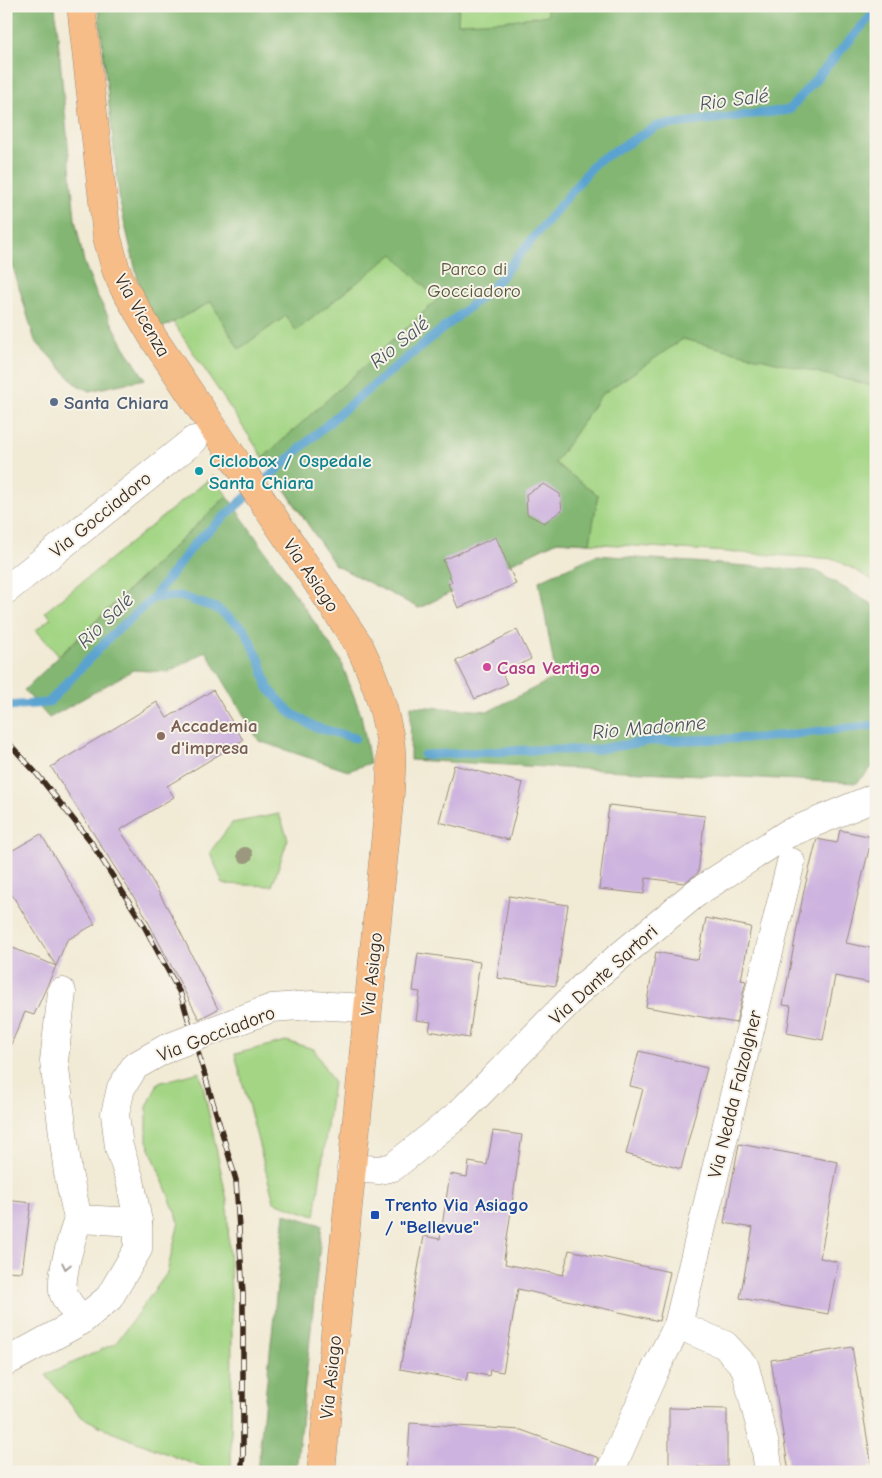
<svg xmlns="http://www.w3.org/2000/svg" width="882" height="1478" viewBox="0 0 882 1478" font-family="'Comic Neue',sans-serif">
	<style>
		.green { fill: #a3d584; stroke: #6f8051 }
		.forest { fill: #82b672; stroke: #5e7048 }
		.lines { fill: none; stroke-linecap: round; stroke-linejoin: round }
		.stream { stroke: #5aa3d1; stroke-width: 9 }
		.building { fill: #cdb3df }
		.minor-casing { stroke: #968a7a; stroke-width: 29 }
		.major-casing { stroke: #968a7a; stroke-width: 29 }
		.minor { stroke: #fff; stroke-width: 28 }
		.major { stroke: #f7bd88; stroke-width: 28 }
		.rail-casing { stroke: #3b2a1e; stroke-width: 5.5 }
		.rail { stroke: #f7f3e8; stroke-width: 4; stroke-dasharray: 11; stroke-linecap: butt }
		.minor-bridge-casing { stroke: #968a7a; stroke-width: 29; stroke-linecap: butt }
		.minor-bridge { stroke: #fff; stroke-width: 28 }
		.tree { fill: #9b987f }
		.oneway { stroke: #a79f9a }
		.service-dot { fill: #5c6f8a; stroke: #f7f3e8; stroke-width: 2 }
		.culture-dot { fill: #0f9aa8; stroke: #f7f3e8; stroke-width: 2 }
		.hotel-dot { fill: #d1479c; stroke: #f7f3e8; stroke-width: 2 }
		.education-dot { fill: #8d6e63; stroke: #f7f3e8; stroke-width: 2 }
		.transit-dot { fill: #1a4fb4; stroke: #f7f3e8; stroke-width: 2 }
		.labels { text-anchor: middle; stroke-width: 4; stroke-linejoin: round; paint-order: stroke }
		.park-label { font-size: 19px; fill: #555538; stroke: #f7f3e8 }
		.street-label { font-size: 19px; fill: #3b2a1e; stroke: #f7f3e8 }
		.service-label { font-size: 19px; font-weight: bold; fill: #4e5e75; stroke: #f7f3e8; text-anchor: start }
		.culture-label { font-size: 19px; font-weight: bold; fill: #0d838f; stroke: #f7f3e8; text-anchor: start }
		.hotel-label { font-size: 19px; font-weight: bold; fill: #b23c85; stroke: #f7f3e8; text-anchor: start }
		.education-label { font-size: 19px; font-weight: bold; fill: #785e54; stroke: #f7f3e8; text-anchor: start }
		.transit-label { font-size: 19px; font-weight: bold; fill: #164399; stroke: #f7f3e8; text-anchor: start }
		.water-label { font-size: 20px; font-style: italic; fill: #46545d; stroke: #f7f3e8 }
	</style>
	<rect width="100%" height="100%" fill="#f7f3e8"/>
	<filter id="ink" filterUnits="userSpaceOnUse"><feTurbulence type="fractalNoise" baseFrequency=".02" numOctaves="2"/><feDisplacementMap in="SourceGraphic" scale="10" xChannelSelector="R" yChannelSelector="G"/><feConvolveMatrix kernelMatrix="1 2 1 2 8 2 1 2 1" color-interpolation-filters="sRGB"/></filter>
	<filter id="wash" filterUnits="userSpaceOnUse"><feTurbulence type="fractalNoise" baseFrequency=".0096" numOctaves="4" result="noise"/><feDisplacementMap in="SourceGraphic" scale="20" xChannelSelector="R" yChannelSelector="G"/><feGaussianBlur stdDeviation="1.12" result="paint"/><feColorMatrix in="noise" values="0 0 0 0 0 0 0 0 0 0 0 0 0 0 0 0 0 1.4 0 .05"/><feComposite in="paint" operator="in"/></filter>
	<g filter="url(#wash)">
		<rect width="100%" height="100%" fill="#f1ead5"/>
		<g class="green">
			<path d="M98,6H876V582L835,559L557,541L419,608L335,565L173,322L158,330L120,203Z"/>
			<path d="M213,476L227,496L59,656L36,630L51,618L45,612Z"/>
			<path d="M279,814L288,839L272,886L223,884L210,852L232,823Z"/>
			<path d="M286,1041L314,1049L333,1082L315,1216L274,1202L235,1054Z"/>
			<path d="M200,1072L227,1200L232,1317L231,1472H214L111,1432L80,1416L46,1375L116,1343L167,1273L179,1222L147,1141V1107L158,1083Z"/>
		</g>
		<g class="forest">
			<path d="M6,6H55L75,219L84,262L95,291L124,346L145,379L89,391L76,384L35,341L13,267L6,224Z"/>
			<path d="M98,6H459L458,23L503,21L548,15L546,6H876V387L683,339L601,395L555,463L598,495L590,543L557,541L419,608L335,565L264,457L437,300L393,254L296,331L286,316L239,349L211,302L158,330L142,297L120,203Z"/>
			<path d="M227,496L340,659L361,715L370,763L348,771L259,741L206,651L169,672L133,670L49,718L24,690Z"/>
			<path d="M596,555L816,571L876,607V763L857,783L410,760L411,706L489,711L556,677L539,581Z"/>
			<path d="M285,1214L322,1225L296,1472H257Z"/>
		</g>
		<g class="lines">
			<g class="stream">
				<path d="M153,598L180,596L216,608L244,629L260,661L268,688L291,713L315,727L355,738"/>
				<path d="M6,706L48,703L110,637L153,598L196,542L341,412L491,289L596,162L657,126L789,110L876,10"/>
				<path d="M424,755L532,750H593L649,741L759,738L876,725"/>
			</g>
		</g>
		<g id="blocks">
			<g class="building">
				<path d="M544,484L560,494L562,510L544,523L527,514L526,494Z"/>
				<path d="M496,537L516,584L458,608L448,584L452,582L443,560Z"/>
				<path d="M517,630L531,659L502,673L507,684L475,699L456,661Z"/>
				<path d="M213,690L243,740L167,786L174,797L120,830L142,863L175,921L218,1009L199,1019L142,910L51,767L157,702L167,718Z"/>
				<path d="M454,765L523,783L509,840L439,822Z"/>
				<path d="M609,805L705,816L698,873L684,883L646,878L644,894L599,889Z"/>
				<path d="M840,830L872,837L846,943L876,949V984L835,976L823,1040L787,1033L791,1006L783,1005L804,890L817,839L837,843Z"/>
				<path d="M41,834L95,924L67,940L56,966L6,885V854Z"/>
				<path d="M509,896L568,905L556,986L497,978Z"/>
				<path d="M706,918L751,927L741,980L746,981L736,1023L646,1007L656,952L698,960Z"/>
				<path d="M6,945L56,966L34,1015L25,1012L6,1056Z"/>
				<path d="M418,953L480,962L469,1038L429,1031L431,1022L416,1020L420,992L413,991Z"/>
				<path d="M639,1051L707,1068L681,1169L626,1154L643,1089L630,1086Z"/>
				<path d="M493,1131L522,1135L504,1259L506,1260L505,1264L563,1275L569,1250L670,1272L659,1321L518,1289L503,1372L490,1370L489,1376L468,1372L466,1381L400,1369L424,1236L440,1239L450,1174L467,1177L469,1162L487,1165Z"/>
				<path d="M739,1144L838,1162L820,1258L838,1262L828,1314L740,1298L753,1228L724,1223Z"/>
				<path d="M6,1200L31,1203L22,1272L6,1271Z"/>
				<path d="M852,1347L872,1467L845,1472H789L771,1360Z"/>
				<path d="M669,1408L727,1409V1467H697V1472H669Z"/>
				<path d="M410,1423L521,1430L599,1458L595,1472H407Z"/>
			</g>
		</g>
	</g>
	<g filter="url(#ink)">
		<use href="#blocks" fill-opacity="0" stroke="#968a7a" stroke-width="1"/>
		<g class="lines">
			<defs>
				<g id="minor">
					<path d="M6,590L194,440"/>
					<path d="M62,992L54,1061L68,1173L78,1219L138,1222"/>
					<path d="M235,1022L272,1008L312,1005L367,1008"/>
					<path d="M351,1168L379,1170L393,1167L459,1114L585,985L696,893L787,834L876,797"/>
					<path d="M78,1219C73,1233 58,1282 64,1295C68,1304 76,1312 81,1321"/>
					<path d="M678,1325L725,1345L745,1367L765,1445L769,1472"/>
					<path d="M6,1362L81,1321L109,1298L138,1249V1222L130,1180L119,1147L115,1114L121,1088L135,1066L167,1048"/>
					<path d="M610,1472L654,1372L678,1325L791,862"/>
				</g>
				<path id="major" d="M81,6L107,237L116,270L124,288L154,339L359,645C373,673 383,703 389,734C393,753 391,773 390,793L321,1472"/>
			</defs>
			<use href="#minor" class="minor-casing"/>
			<use href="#major" class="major-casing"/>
			<use href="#minor" class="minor"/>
			<use href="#major" class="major"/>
			<defs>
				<path id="rail" d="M6,740L37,774L89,839L143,924L181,995L236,1180L243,1294V1456L241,1472"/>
			</defs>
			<use href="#rail" class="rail-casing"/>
			<use href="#rail" class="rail"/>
			<defs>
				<path id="minor-bridge" d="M167,1048L235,1022"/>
			</defs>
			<use href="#minor-bridge" class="minor-bridge-casing"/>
			<use href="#minor-bridge" class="minor-bridge"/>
		</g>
		<circle class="tree" cx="245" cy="855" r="8"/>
		<defs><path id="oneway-chevron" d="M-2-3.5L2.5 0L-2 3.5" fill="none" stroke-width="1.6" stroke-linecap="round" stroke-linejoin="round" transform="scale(1.25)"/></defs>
		<use class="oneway" href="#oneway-chevron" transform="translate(66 1266) rotate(102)"/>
	</g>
	<circle class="service-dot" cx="54" cy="402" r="5"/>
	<circle class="culture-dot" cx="199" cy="471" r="5"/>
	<circle class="hotel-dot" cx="487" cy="667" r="5"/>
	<circle class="education-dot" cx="161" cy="736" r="5"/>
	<rect class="transit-dot" x="370" y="1210" width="10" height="10" rx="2.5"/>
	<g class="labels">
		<g class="park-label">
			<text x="474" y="275">Parco di<tspan x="474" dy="22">Gocciadoro</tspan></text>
		</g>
		<g class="street-label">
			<text transform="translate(143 315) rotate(60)" y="7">Via Vicenza</text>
			<text transform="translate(100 514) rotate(-39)" y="7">Via Gocciadoro</text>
			<text transform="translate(312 575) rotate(56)" y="7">Via Asiago</text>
			<text transform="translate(371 974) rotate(-84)" y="7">Via Asiago</text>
			<text transform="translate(603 974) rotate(-42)" y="7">Via Dante Sartori</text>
			<text transform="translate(216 1033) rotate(-21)" y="7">Via Gocciadoro</text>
			<text transform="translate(734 1094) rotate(-76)" y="7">Via Nedda Falzolgher</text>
			<text transform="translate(330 1377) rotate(-84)" y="7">Via Asiago</text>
		</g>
		<g class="service-label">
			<text x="64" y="409">Santa Chiara</text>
		</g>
		<g class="culture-label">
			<text x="209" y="467">Ciclobox / Ospedale<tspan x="209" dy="22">Santa Chiara</tspan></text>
		</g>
		<g class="hotel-label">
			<text x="497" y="674">Casa Vertigo</text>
		</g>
		<g class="education-label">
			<text x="171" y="732">Accademia<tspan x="171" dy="22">d'impresa</tspan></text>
		</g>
		<g class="transit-label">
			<text x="385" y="1211">Trento Via Asiago<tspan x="385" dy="22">/ "Bellevue"</tspan></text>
		</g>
		<g class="water-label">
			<text transform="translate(734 99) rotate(-7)" y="7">Rio Salé</text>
			<text transform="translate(399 342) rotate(-39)" y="7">Rio Salé</text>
			<text transform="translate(105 620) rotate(-44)" y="7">Rio Salé</text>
			<text transform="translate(649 727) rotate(-5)" y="7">Rio Madonne</text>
		</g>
	</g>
	<rect width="882" height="1478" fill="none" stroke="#f7f3e8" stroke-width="25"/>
</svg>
